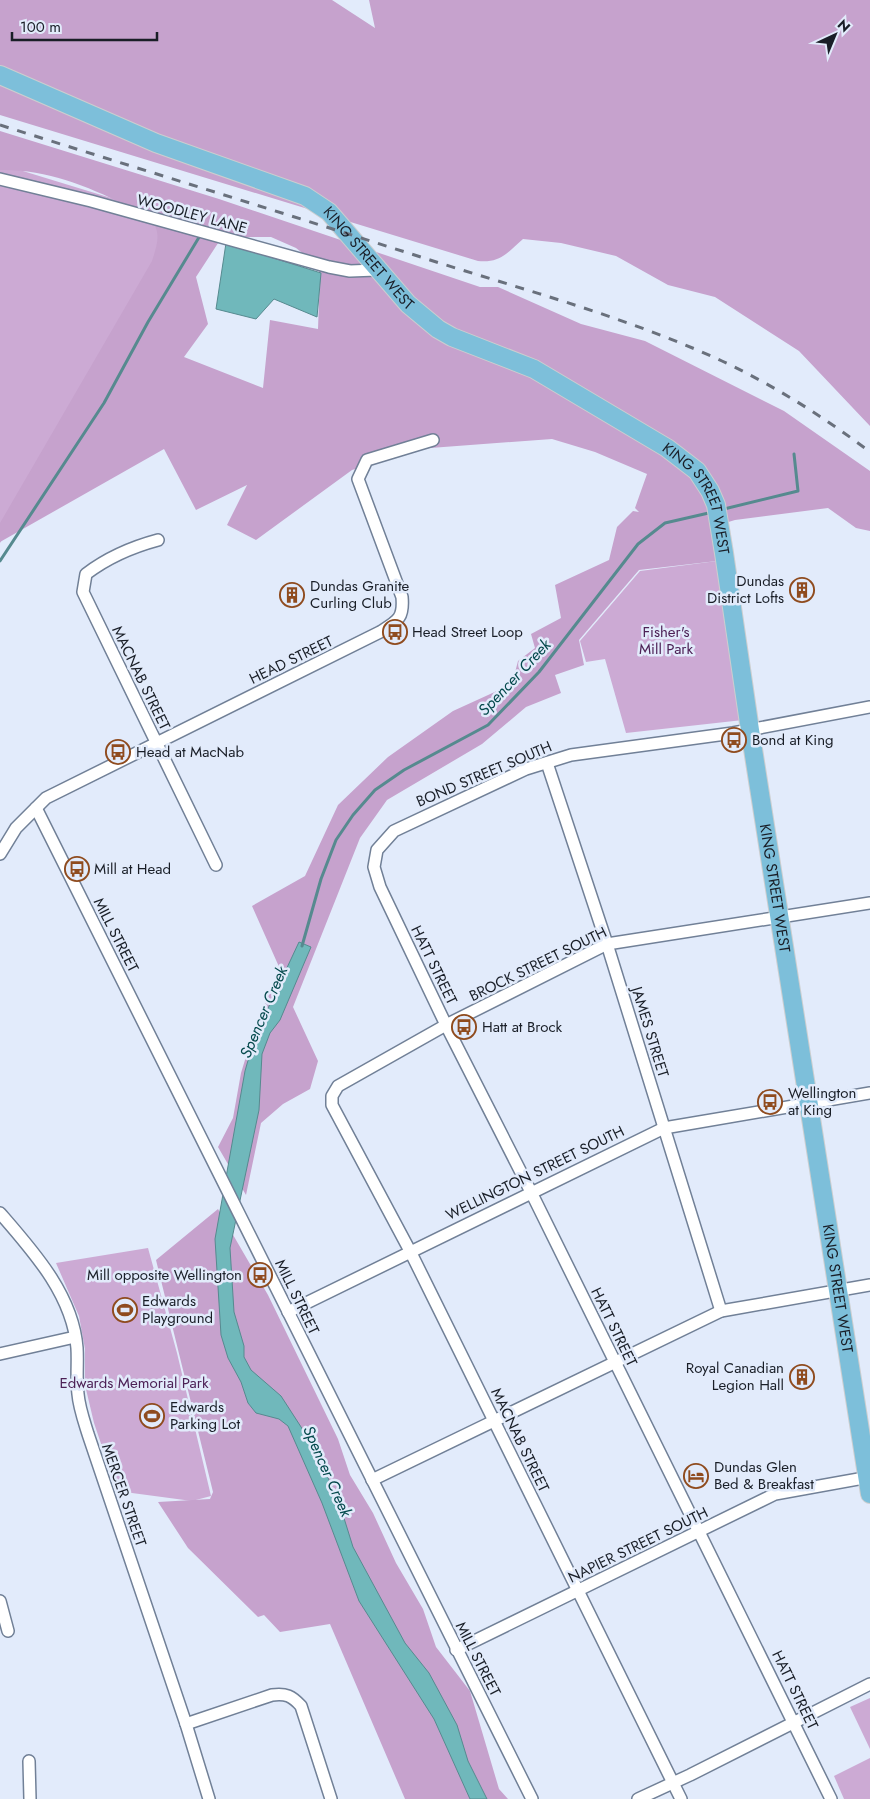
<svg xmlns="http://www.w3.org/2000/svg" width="870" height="1799" viewBox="0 0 870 1799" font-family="Jost,sans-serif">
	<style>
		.green { fill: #ccaad4 }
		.forest { fill: #c6a2cd; fill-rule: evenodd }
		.water { fill: #70b8bb; stroke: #568a8f }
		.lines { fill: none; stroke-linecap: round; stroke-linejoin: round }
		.stream { stroke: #568a8f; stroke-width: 3 }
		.minor-casing { stroke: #718097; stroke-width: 14 }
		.primary-casing { stroke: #cccecf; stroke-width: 20 }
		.minor { stroke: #fff; stroke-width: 11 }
		.primary { stroke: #7dbfda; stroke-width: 18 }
		.rail { stroke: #69707c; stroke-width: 3; stroke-dasharray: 9 9; stroke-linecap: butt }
		.labels { text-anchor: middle; stroke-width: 5; stroke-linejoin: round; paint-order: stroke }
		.street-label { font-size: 15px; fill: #191e27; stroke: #e2ebfb }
		.poi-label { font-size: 15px; fill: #191e27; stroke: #e2ebfb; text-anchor: start }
		.park-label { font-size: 15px; fill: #4d2156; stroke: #e2ebfb }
		.water-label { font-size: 16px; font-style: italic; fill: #04494c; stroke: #e2ebfb }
	</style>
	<rect width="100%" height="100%" fill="#e2ebfb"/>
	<g class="green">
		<path d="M0,164L196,224L0,543Z"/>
		<path d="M717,561L743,720L626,733L605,659L586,662L580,641L640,571Z"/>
		<path d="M148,1248L177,1353L211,1496L192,1501L117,1491L94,1423L85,1385V1349L79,1316L56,1263Z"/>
		<path d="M870,1698V1749L850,1707Z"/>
		<path d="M870,1758V1799H844L834,1776Z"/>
	</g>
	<g class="forest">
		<path d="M0,0H332L375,28L369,0H870V426L799,351L715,297L668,285L616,256L561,243L523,239C507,253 501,263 478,261L0,115Z"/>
		<path d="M0,131L219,199L480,287H498L581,324L645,341L784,411L870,471V531L856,528L828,508L735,520L712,527L717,561L639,570L579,640L584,665L555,675L561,693L526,707L482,744L387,800L360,838L293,1007L318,1061L310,1089L283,1104L261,1123L246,1195L218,1147L233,1118L241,1073L256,1024L280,969L252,906L305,876L338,805L388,757L453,711L512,684L518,661L535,648L531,634L561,618L555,585L609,560L617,527L633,511L639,512L635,508L647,474L595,452L552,439L417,449L352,470L256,540L227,525L247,485L196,510L164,449L0,542V523L152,261C156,248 161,236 154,224C148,214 135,210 125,205C86,185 44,169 0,170ZM222,237H271L296,248L310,259L320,273L318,329L270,320L263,388L184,357L208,324L196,277Z"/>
		<path d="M218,1209L268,1295L338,1439L350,1475L373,1513L396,1563L423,1609L436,1647L470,1691L499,1789L508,1799H405L330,1624L280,1632L264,1615L258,1617L188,1548L158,1502L210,1499L213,1492L156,1260Z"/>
	</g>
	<g class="water">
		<path d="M226,243L321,273L317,317L274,299L256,319L216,309Z"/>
		<path d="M299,942L311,947L280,1020L270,1033L262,1054L259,1110L230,1248L234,1312L244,1346V1357L251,1370L281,1396L314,1447L339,1502L353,1547L405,1643L429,1673L457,1725L468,1761L487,1799H470L434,1719L359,1601L322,1503L288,1426L279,1419L256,1413L248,1403L241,1382L228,1358L221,1335L215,1239L245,1071L255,1036Z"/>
	</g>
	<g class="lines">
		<g class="stream">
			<path d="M724,509L798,491L794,454"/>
			<path d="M0,561L104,403L148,322L201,234"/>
			<path d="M302,946L321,879L336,840L353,815L375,790L404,770L488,725L539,672L638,544L665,523L713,512"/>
		</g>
		<defs>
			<g id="minor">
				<path d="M0,179L91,201L329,267L350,271L376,270"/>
				<path d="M158,540C132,547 107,558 86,574L83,592L216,865"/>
				<path d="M547,763L607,944L721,1311"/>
				<path d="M36,808L532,1799"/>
				<path d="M0,854L16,828L46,798L380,632C397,621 404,619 402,597L358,479L367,460L433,440"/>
				<path d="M0,1213C33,1251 73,1295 77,1348C78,1363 76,1378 78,1394C79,1407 84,1421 88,1434L186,1724L209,1799"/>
				<path d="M288,1312L664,1128L870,1093"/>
				<path d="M0,1354L75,1337"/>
				<path d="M372,1480L721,1311L870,1285"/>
				<path d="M0,1601L8,1631"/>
				<path d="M456,1650L775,1494L870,1477"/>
				<path d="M186,1724L272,1695C286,1693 292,1696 301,1706L331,1799"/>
				<path d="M29,1761L30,1799"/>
				<path d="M638,1799L690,1775L870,1684"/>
				<path d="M681,1799L410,1251L332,1105V1096L338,1086L446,1025L607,944L870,903"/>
				<path d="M831,1799L531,1192L446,1025L380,887L374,867L377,850L394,831L526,769L571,755L733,733L870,707"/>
			</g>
			<g id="primary">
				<path id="s1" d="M0,75L156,143L305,196L329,212L408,304L438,329L452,337L534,369L667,448L697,471L710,491L716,505L724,553L750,730L870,1494"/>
			</g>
		</defs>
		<use href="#minor" class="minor-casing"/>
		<use href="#primary" class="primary-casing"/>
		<use href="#minor" class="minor"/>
		<use href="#primary" class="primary"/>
		<path class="rail" d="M0,125C143,170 287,214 430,260C528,291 629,318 722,361C775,386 824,417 870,452"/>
	</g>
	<defs>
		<symbol id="building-ring" viewBox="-11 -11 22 22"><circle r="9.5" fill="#e2ebfb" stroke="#8f4b1e" stroke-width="1.5"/><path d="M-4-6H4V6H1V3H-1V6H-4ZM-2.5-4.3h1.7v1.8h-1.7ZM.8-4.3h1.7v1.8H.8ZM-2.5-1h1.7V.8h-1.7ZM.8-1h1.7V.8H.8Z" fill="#8f4b1e"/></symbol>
		<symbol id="bus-ring" viewBox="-11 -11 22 22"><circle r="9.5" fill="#e2ebfb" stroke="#8f4b1e" stroke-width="1.5"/><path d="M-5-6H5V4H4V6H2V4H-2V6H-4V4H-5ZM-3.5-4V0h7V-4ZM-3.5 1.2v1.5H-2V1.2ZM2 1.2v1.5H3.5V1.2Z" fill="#8f4b1e"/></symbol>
		<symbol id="stadium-ring" viewBox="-11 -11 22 22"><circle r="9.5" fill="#e2ebfb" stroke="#8f4b1e" stroke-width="1.5"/><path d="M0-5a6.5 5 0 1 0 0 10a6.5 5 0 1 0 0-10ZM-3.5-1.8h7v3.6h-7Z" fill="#8f4b1e"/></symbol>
		<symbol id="hotel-ring" viewBox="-11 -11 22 22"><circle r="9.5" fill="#e2ebfb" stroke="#8f4b1e" stroke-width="1.5"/><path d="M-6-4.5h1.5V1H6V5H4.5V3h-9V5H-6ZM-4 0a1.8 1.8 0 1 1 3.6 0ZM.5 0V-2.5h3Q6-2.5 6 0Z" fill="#8f4b1e"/></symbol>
	</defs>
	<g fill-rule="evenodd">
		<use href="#building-ring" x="788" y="576" width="28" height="28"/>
		<use href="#building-ring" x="278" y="581" width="28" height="28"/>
		<use href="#bus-ring" x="381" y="618" width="28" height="28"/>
		<use href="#bus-ring" x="720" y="726" width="28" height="28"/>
		<use href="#bus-ring" x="104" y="738" width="28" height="28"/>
		<use href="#bus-ring" x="63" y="855" width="28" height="28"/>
		<use href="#bus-ring" x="450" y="1013" width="28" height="28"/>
		<use href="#bus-ring" x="756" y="1088" width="28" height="28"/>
		<use href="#bus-ring" x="246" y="1261" width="28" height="28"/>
		<use href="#stadium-ring" x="111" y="1296" width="28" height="28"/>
		<use href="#building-ring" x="788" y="1363" width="28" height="28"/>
		<use href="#stadium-ring" x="138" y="1402" width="28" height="28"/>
		<use href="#hotel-ring" x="682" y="1462" width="28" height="28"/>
	</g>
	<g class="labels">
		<g class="street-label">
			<text transform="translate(192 214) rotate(15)" y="5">WOODLEY LANE</text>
			<text dy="5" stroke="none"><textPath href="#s1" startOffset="418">KING STREET WEST</textPath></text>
			<text dy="5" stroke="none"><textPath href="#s1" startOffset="838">KING STREET WEST</textPath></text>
			<text transform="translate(291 660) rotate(-26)" y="5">HEAD STREET</text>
			<text transform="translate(141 678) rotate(64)" y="5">MACNAB STREET</text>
			<text transform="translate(484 774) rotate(-23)" y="5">BOND STREET SOUTH</text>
			<text dy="5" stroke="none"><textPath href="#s1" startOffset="1241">KING STREET WEST</textPath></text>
			<text transform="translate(116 935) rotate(63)" y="5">MILL STREET</text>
			<text transform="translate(538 964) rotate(-26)" y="5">BROCK STREET SOUTH</text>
			<text transform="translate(434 965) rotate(64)" y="5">HATT STREET</text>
			<text transform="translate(650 1032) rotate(73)" y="5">JAMES STREET</text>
			<text transform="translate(535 1173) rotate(-26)" y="5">WELLINGTON STREET SOUTH</text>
			<text dy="5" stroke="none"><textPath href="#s1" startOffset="1646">KING STREET WEST</textPath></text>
			<text transform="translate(297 1297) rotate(64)" y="5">MILL STREET</text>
			<text transform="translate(614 1327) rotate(64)" y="5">HATT STREET</text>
			<text transform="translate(520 1440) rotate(64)" y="5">MACNAB STREET</text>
			<text transform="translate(124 1495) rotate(71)" y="5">MERCER STREET</text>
			<text transform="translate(638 1545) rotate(-26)" y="5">NAPIER STREET SOUTH</text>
			<text transform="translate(478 1659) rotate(63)" y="5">MILL STREET</text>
			<text transform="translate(795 1690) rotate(64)" y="5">HATT STREET</text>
		</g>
		<g class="poi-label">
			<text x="784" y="586" text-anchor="end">Dundas<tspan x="784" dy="17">District Lofts</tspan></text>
			<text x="310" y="591">Dundas Granite<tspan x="310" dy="17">Curling Club</tspan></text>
			<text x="412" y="637">Head Street Loop</text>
			<text x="752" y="745">Bond at King</text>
			<text x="136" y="757">Head at MacNab</text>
			<text x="94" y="874">Mill at Head</text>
			<text x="482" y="1032">Hatt at Brock</text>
			<text x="788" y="1098">Wellington<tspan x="788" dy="17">at King</tspan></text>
			<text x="242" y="1280" text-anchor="end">Mill opposite Wellington</text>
			<text x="142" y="1306">Edwards<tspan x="142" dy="17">Playground</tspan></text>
			<text x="784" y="1373" text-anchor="end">Royal Canadian<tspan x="784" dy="17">Legion Hall</tspan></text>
			<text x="170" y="1412">Edwards<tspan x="170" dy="17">Parking Lot</tspan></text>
			<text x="714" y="1472">Dundas Glen<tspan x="714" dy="17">Bed &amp; Breakfast</tspan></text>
		</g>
		<g class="park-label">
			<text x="666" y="637">Fisher's<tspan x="666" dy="17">Mill Park</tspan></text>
			<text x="134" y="1388">Edwards Memorial Park</text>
		</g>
		<g class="water-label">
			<text transform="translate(514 677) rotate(-47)" y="6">Spencer Creek</text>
			<text transform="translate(263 1012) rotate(-67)" y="6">Spencer Creek</text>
			<text transform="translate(328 1471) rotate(66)" y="6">Spencer Creek</text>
		</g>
	</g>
	<g transform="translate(835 35) rotate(44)" stroke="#e2ebfb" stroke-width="4" paint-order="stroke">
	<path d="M0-4L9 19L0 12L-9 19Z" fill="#191e27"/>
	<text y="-8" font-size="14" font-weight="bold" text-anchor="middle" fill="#191e27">N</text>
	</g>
	<path d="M12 32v8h145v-8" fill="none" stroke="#191e27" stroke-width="2.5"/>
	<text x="20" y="32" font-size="15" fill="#191e27" stroke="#e2ebfb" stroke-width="4" paint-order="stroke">100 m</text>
</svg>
